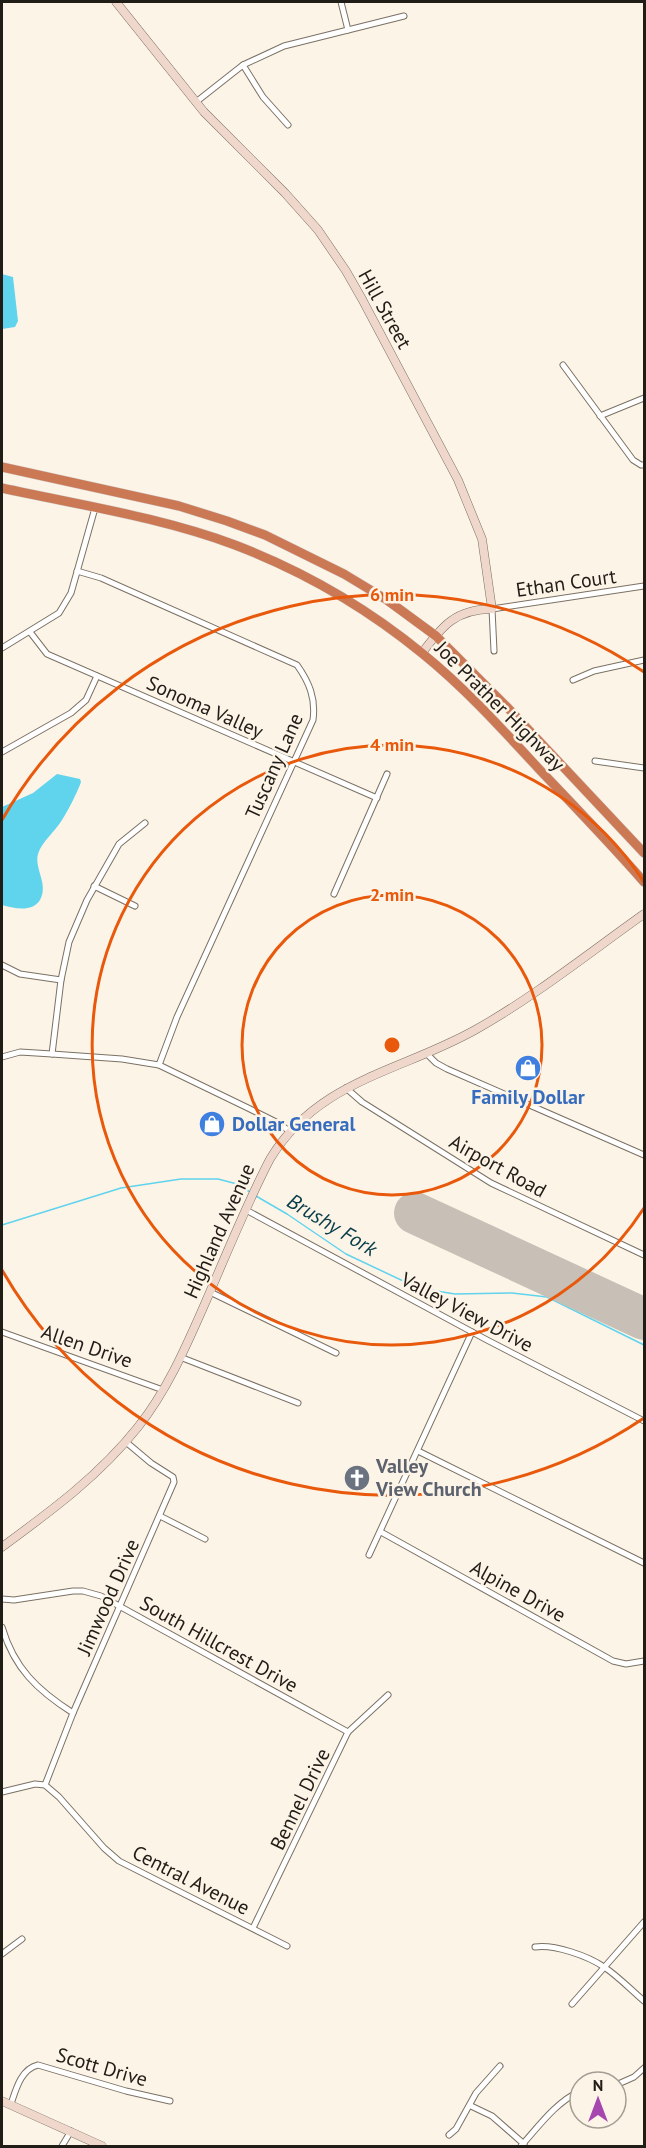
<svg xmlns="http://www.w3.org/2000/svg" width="646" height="2148" viewBox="0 0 646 2148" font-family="'PT Sans',sans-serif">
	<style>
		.water { fill: #60d3ed }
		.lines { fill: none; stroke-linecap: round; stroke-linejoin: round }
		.stream { stroke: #60d3ed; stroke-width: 1.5 }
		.runway { stroke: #c8c0b6; stroke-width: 42 }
		.street-casing { stroke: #7b7164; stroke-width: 7 }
		.secondary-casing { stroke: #7b7164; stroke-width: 9 }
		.highway-casing { stroke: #d7d6d5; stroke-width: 10 }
		.street { stroke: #fff; stroke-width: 5 }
		.secondary { stroke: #efd7cc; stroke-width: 8 }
		.highway { stroke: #cb7955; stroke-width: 9 }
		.ring { fill: none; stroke: #e8590c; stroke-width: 3 }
		.labels { text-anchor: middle; stroke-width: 5; stroke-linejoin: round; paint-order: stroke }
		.street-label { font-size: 20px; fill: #201c16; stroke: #fdf4e8 }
		.shop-label { font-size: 20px; font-weight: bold; fill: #366cbe; stroke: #fdf4e8 }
		.worship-label { font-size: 20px; font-weight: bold; fill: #5b616d; stroke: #fdf4e8; text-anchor: start }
		.water-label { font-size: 21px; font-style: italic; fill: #063d48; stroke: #fdf4e8 }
		.centre { fill: #e8590c; stroke: #fdf4e8; stroke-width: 3 }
		.ring-label { font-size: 18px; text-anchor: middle; font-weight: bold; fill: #e8590c; stroke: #fdf4e8; stroke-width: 5; stroke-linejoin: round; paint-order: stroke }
	</style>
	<rect width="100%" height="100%" fill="#fdf4e8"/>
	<g class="water">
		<path d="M2,274L13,277L18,321L15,327L2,329Z"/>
		<path d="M57,774L80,779L81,782C76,795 69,809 62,820C55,832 42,841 38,854C34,869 49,884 40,900C32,913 13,908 2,905V807L33,793Z"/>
	</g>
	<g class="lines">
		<g class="stream">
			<path d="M256,1196L287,1214L346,1254L418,1288L455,1294L512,1293L547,1297L644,1345"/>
			<path d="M2,1225L121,1188L181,1179H218L237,1184L250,1192"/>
		</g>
		<path class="runway" d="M415,1213L644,1319"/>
		<defs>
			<g id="street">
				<path d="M341,2L348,30"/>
				<path d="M243,65L263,97L288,125"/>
				<path d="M196,102L243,65L284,46L404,16"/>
				<path d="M563,365L633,460L641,465H644"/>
				<path d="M600,416L644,398"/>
				<path d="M77,571L101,578L297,665C309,682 316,698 313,720L177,1017L159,1065"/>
				<path d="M30,632L47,654L377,798"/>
				<path d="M2,648L59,613L71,593L95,508"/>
				<path d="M494,651L492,609L644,586"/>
				<path d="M573,680L594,671L644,660"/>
				<path d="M2,752L71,713L86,700L97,676"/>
				<path d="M595,761L644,768"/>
				<path d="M94,886L135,906"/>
				<path d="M334,894L387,774"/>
				<path d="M2,965L20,974L61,980"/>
				<path d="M426,1053L436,1063L447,1069L644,1155"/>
				<path d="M52,1054L61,980L69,942L87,900L119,844L145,823"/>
				<path d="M2,1057L20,1052L52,1054L122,1059L159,1065L248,1108L280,1124L289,1131"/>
				<path d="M346,1088L362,1102L491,1183L644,1255"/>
				<path d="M246,1210L487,1340L644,1421"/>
				<path d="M210,1292L336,1353"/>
				<path d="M2,1332L163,1390"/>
				<path d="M180,1357L298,1403"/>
				<path d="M418,1451L644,1563"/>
				<path d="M160,1516L205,1539"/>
				<path d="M381,1532L613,1661L626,1664L644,1661"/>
				<path d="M369,1555L472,1332"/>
				<path d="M2,1599L14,1600L73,1591H83L101,1596L348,1732"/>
				<path d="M2,1627C14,1668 37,1690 73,1713"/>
				<path d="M45,1785L73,1713L174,1482L173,1477L151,1463L126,1442"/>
				<path d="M2,1792L35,1784L45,1785L59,1797L104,1848L119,1861L287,1946"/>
				<path d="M253,1928L348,1732L388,1695"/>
				<path d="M535,1947C554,1944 588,1956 604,1967C618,1976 631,1990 644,2001"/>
				<path d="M2,1954L22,1939"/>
				<path d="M572,2004L644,1922"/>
				<path d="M616,2085L634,2077L644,2068"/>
				<path d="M11,2104C16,2089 21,2069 38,2065L126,2091L170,2101"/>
				<path d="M471,2106L492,2116L524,2144"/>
				<path d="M449,2135L456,2129L476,2093L500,2066"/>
				<path d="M62,2146L71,2131"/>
				<path d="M521,2146C539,2126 555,2103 580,2091"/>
			</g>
			<g id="secondary">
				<path d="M116,2L204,112L285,193L318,230L346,271L362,299L458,480L482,539L492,609C456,609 442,626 422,653"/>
				<path d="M2,1547C51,1511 99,1476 138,1427C166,1392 185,1349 203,1308C225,1258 245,1207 270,1159C318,1080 400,1072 475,1030C534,997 589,953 644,914"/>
				<path d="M2,2101L102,2146"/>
			</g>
			<g id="highway">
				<path d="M2,467L179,506L227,521L265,535L344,574L387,600L436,636L508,708L644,853"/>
				<path d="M2,488C79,505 160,517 235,545C303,571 367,608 423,654C465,688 502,729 539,769C574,806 610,843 644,882"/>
			</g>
		</defs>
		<use href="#street" class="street-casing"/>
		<use href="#secondary" class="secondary-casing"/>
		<use href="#highway" class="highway-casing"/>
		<use href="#street" class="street"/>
		<use href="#secondary" class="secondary"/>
		<use href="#highway" class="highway"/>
	</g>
	<g class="ring">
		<circle cx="392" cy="1045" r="150"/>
		<path d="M644 1208A300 300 0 1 1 644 882"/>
		<path d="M644 1418A450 450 0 0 1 2 1270M2 820A450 450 0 0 1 644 672"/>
	</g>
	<defs>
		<symbol id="shop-disc" viewBox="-11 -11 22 22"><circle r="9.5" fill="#3f7fe0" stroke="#fdf4e8"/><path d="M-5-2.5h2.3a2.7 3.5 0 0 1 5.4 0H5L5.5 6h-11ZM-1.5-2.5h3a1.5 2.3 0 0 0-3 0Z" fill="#fff"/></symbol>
		<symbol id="church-disc" viewBox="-11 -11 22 22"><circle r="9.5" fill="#6b7280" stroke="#fdf4e8"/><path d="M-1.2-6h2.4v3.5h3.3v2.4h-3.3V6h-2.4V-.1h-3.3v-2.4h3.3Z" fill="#fff"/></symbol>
	</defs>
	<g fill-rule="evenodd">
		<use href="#shop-disc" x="513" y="1053" width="30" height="30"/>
		<use href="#shop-disc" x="197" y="1109" width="30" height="30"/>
		<use href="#church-disc" x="342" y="1463" width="30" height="30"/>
	</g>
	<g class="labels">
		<g class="street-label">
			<text transform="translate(385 309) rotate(61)" y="7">Hill Street</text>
			<text transform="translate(566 583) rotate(-8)" y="7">Ethan Court</text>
			<text transform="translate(500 706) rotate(45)" y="7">Joe Prather Highway</text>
			<text transform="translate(205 707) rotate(24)" y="7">Sonoma Valley</text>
			<text transform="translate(274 766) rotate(-66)" y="7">Tuscany Lane</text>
			<text transform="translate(498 1166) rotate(29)" y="7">Airport Road</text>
			<text transform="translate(219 1231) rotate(-66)" y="7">Highland Avenue</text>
			<text transform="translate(467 1312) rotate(28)" y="7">Valley View Drive</text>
			<text transform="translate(87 1346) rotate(19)" y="7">Allen Drive</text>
			<text transform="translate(518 1591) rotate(29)" y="7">Alpine Drive</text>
			<text transform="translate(108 1597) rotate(-66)" y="7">Jimwood Drive</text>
			<text transform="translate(219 1644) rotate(29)" y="7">South Hillcrest Drive</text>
			<text transform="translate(300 1799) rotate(-64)" y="7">Bennel Drive</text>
			<text transform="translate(191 1880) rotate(27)" y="7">Central Avenue</text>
			<text transform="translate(102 2067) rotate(16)" y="7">Scott Drive</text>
		</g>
		<g class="shop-label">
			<text x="528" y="1104">Family Dollar</text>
			<text x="232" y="1131" text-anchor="start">Dollar General</text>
		</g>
		<g class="worship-label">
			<text x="376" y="1473">Valley<tspan x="376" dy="23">View Church</tspan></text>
		</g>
		<g class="water-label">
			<text transform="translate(332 1225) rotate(31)" y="7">Brushy Fork</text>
		</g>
	</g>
	<circle cx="392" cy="1045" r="9" class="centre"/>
	<g class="ring-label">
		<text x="392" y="601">6 min</text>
		<text x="392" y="751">4 min</text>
		<text x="392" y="901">2 min</text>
	</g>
	<rect width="646" height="2148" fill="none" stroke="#201c16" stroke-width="6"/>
	<g transform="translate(598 2100)"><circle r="28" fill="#fdf4e8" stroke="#a59e94" stroke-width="1.5"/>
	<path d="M0-4.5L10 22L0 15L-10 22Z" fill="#a647b0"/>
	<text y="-9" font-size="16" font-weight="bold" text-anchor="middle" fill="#201c16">N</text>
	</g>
</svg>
